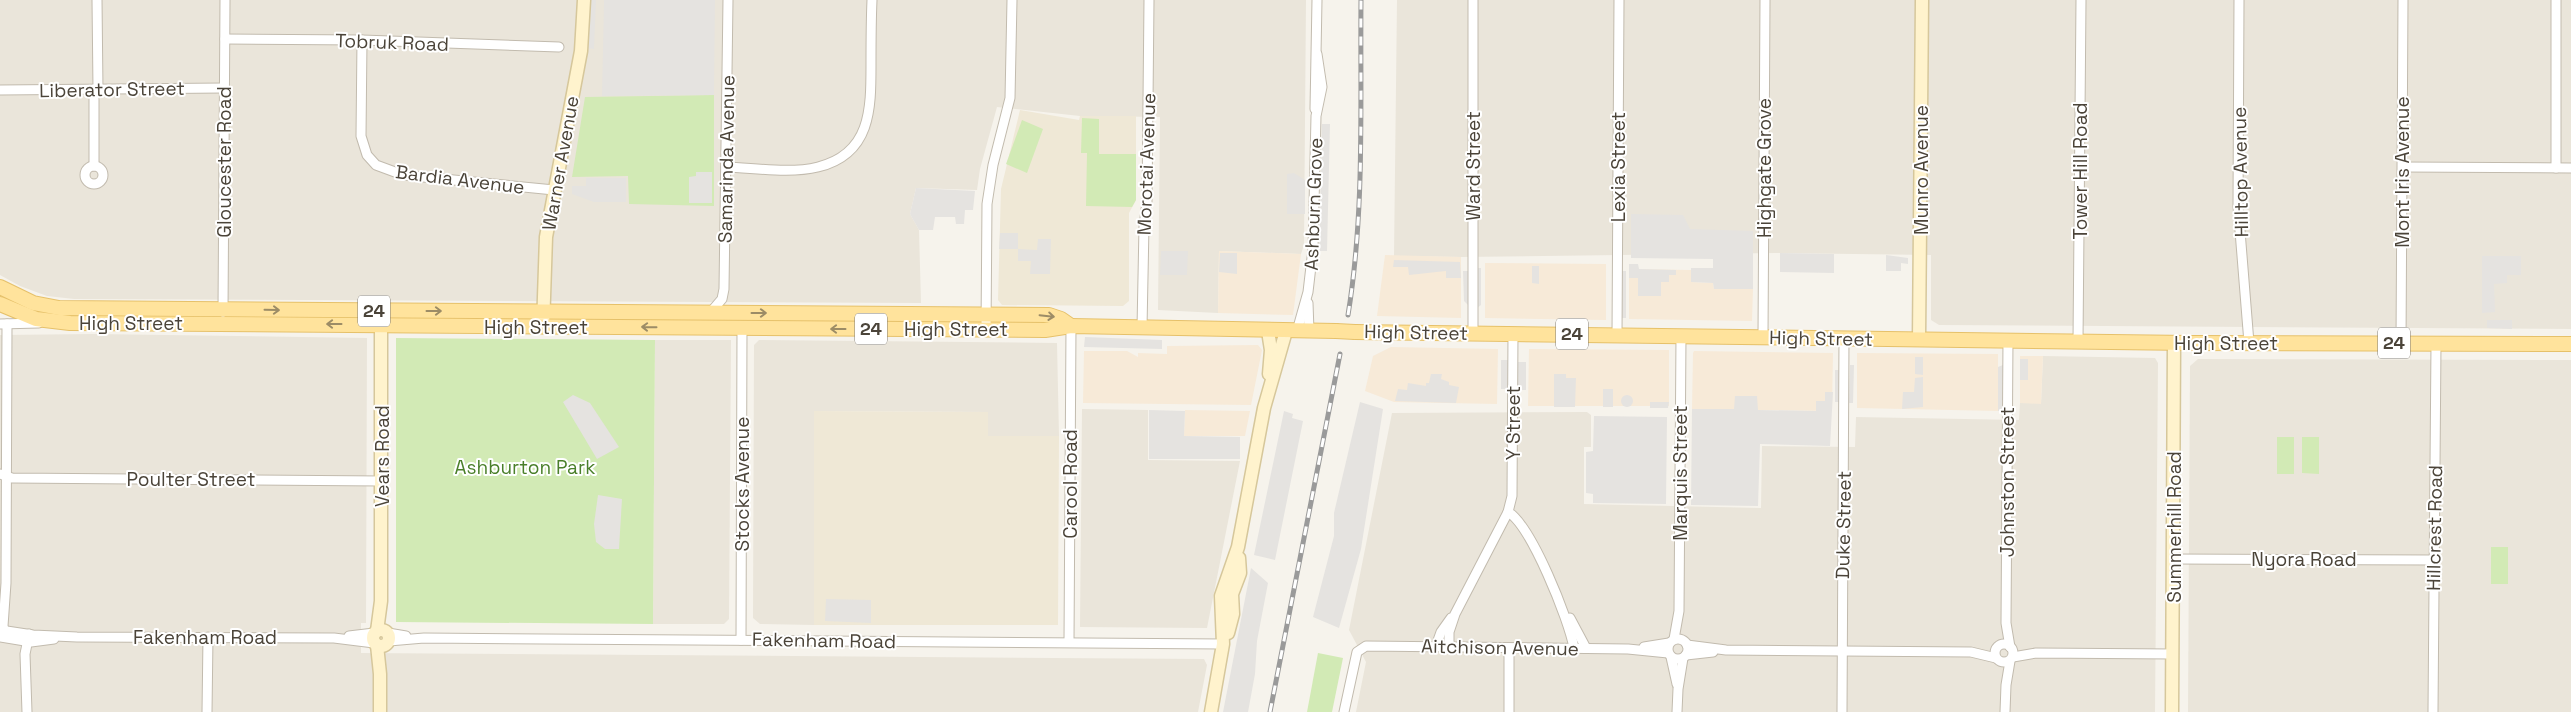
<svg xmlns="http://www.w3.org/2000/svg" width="2571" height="712" viewBox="0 0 2571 712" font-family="'Space Grotesk',sans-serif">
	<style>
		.residential { fill: #eae5da }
		.commercial { fill: #f7ead8 }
		.education { fill: #efe8d6 }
		.green { fill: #d2eab5 }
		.parking { fill: #e5e3e0 }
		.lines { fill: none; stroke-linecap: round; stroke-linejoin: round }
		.street-casing { stroke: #c2bbae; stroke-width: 11 }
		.secondary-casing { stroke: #d6c79b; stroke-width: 15 }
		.primary-casing { stroke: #e6c16a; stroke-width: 16 }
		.street { stroke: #fff; stroke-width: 9 }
		.secondary { stroke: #fff3cd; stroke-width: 12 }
		.primary { stroke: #ffe39c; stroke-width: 14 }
		.rail-casing { stroke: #9a9a9a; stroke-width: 5 }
		.rail { stroke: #fff; stroke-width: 3; stroke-dasharray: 9; stroke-linecap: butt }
		.primary-bridge-casing { stroke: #e6c16a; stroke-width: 16; stroke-linecap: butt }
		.primary-bridge { stroke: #ffe39c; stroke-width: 14 }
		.oneway { stroke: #9c8c66 }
		.labels { text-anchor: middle; stroke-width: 4; stroke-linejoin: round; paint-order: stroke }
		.shield { fill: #fff; stroke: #817c74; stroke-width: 1 }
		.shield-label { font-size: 18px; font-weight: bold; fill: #4b4439 }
		.street-label { font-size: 19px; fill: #4b4439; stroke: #fff }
		.park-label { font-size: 19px; fill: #4a7f2a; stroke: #fff }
	</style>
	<rect width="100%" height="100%" fill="#f6f3ec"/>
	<g class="residential">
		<path d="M0,0H1306L1304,245L1301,254L1219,251L1218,313L1158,310L1160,117L1080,116L997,107L980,169L977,190L916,188L910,214L919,230L921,303L74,299L47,296L20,286L0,275Z"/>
		<path d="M1397,0H2571V329L1939,325L1931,320V255L1776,253L1461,257L1394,256Z"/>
		<path d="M94,334L367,338L366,623H361V653L1204,659L1207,665L1198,712H0V335Z"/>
		<path d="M655,340H731L729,619L724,624H653Z"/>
		<path d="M759,340L1057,343L1059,436H988V412L814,411V625L760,624L753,618L754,345Z"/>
		<path d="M2043,356L2155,358L2158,363L2155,712H1356L1366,662L1349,630L1392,413L1587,412L1591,415V447H1584V504L1761,508L1762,446L1855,447L1856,417L2019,420L2020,403H2041Z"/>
		<path d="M2198,359L2571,360V712H2188L2190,366Z"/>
		<path d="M1082,409L1148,410V460L1240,461L1207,628L1080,627Z"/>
	</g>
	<g class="commercial">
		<path d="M1219,251L1301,254L1293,315L1218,313Z"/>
		<path d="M1385,255L1461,257V318L1377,316Z"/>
		<path d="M1485,263L1606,264V320L1485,318Z"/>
		<path d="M1629,269L1691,270V282L1713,283L1714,289H1753L1752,321L1629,319Z"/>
		<path d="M1258,345L1262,350L1251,405L1083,403L1084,351H1127L1138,357V353L1167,354V346Z"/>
		<path d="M1391,347L1498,349L1497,404L1394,402L1365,391L1373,356Z"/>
		<path d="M1529,349L1669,350V406H1528Z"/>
		<path d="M1694,351L1833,353L1832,411L1692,409L1693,353Z"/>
		<path d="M1857,353L1998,354V411L1857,408Z"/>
		<path d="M2020,356H2043L2041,404L2020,403Z"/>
		<path d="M1185,410L1250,411L1245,436H1184Z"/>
	</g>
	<g class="education">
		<path d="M1020,110L1079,120L1080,116H1136V200L1129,213V301L1123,306L1002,305L998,300L1001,189Z"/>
		<path d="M814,411L988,412V436H1059L1058,625H814Z"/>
	</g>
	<g class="green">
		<path d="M714,95V206L629,204L628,176L572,177L585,97Z"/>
		<path d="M1082,118L1099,119V154H1136V200L1132,207L1086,206L1087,153H1081Z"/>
		<path d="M1022,120L1043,129L1027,173L1006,164Z"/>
		<path d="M396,338L655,340L653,624L396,622Z"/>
		<rect x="2277" y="437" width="17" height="37"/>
		<path d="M2302,437H2319V474L2302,473Z"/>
		<rect x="2491" y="547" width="17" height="37"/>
		<path d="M1318,653L1343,658L1332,712H1307Z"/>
	</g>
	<g class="parking">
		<path d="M589,0H596L594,49L587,48Z"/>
		<path d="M604,0H715L714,95L602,96Z"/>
		<path d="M1322,124H1330L1327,251H1319Z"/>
		<path d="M696,172H712V203H689V177L696,176Z"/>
		<path d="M1294,173L1305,180V214H1287V174Z"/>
		<path d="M586,178H626V202H594L572,194V186H586Z"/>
		<path d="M916,188L975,191L973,210H965L964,224H956L955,217H935L933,230H919L910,214Z"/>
		<path d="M1631,214L1683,215L1690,229L1753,231V289H1714L1713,283L1691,282V268H1713V259L1631,258Z"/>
		<path d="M1000,233H1018V249L1037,250L1038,239H1051L1050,274H1030L1031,261H1018V249H999Z"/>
		<path d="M1161,251H1188L1187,275H1160Z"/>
		<path d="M1220,253H1237V274L1219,272Z"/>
		<path d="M1780,253L1834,254V273L1780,272Z"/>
		<path d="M1886,255L1908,258V264L1901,263V271H1886Z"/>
		<path d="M2482,256H2521V275H2507V283L2494,284L2495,312L2482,313Z"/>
		<path d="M1394,260L1460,262L1461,278H1446V271L1409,275L1408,267H1393Z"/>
		<path d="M1629,264H1638L1639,269L1676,270V275H1669V282H1661V296H1638V278H1629Z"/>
		<path d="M1532,266H1539V284L1532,283Z"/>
		<path d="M1478,268H1481V305L1477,308Z"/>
		<path d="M1463,271H1468V305L1464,301Z"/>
		<rect x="1622" y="271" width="4" height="47"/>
		<path d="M2487,320H2512V329L2487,328Z"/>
		<path d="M1085,337L1162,340V349L1084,347Z"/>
		<path d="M1915,357H1923V375L1915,374Z"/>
		<rect x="2020" y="359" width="8" height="21"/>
		<path d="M1501,360H1508L1509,389H1501Z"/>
		<rect x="1517" y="362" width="9" height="28"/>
		<path d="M1850,365H1854L1853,403H1849Z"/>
		<path d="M2003,365L2002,411H1998V367Z"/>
		<rect x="1835" y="370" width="4" height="32"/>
		<path d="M1431,374H1442L1441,379L1449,382V385L1459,387L1456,403L1395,401L1398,389L1407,390L1408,383L1426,386V383H1429Z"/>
		<path d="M1554,374H1566V378H1576L1575,407H1554Z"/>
		<path d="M1923,377V407L1902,409L1903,392H1914L1915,378Z"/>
		<rect x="1603" y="389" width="10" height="18"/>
		<path d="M1825,392H1833L1830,446L1760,444L1758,506L1691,505L1692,409H1734L1735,396H1757L1758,410L1816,411V401H1825Z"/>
		<path d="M573,395L590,403L619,447L597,459L563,402Z"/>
		<circle cx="1627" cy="401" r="6"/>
		<path d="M1360,402L1383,409L1361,549L1339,628L1313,617L1334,536V513Z"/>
		<path d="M1650,402H1669L1668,408H1650Z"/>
		<path d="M1149,410L1185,411L1184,436L1240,437V459H1149Z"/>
		<path d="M1284,411L1293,414L1292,418L1303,421L1275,560L1254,555Z"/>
		<path d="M1594,416L1667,417L1666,504L1593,503V494L1586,493V452L1593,451Z"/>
		<path d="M598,495L622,499L619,549H605L596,542L594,524Z"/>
		<path d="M1251,568L1268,583L1257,641L1255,674L1248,712H1223Z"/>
		<path d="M826,599L871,600V623L825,621Z"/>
	</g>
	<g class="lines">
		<defs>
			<g id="street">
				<path d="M97,0L98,89"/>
				<path d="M2239,0L2238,206L2249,343"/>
				<path d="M225,39L362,40L559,47"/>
				<path d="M362,40L361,136L367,155L376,165L403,175L554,190"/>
				<path d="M94,89V166"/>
				<path d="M0,90L224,88"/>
				<path d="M1315,109L1317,0"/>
				<circle cx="94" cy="175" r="9"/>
				<path d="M726,167C755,168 790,174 818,167C871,154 871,109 871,65C871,44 871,22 872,0"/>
				<path d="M2403,167L2571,168"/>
				<path d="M2556,168V0"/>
				<path d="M1308,303L1309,331"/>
				<path d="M223,312L225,0"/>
				<path d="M710,313L722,299L724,289L728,0"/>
				<path d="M0,324L39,323"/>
				<path d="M1142,328L1144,226L1147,202L1149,0"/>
				<path d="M986,330L987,204L993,165L1010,98L1012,0"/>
				<path d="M1297,331L1308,292L1313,249L1316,116L1322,87L1317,54"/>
				<path d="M1473,333V0"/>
				<path d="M1513,334L1512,496L1508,512C1531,525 1569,620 1574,648"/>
				<path d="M1617,335L1619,0"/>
				<path d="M1763,337L1765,0"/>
				<path d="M2008,340L2006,623L2010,647"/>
				<path d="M2078,342L2081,0"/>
				<path d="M2401,343L2403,0"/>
				<path d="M0,474L12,478L382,481"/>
				<path d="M2173,559L2434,560"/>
				<path d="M1570,618L1586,648"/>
				<path d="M0,630L33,635L77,637L334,638L374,643"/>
				<path d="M388,633L406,636"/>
				<path d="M349,636L374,633"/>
				<path d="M0,637L31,642L54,639"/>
				<path d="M6,637L3,626L6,583L7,324"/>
				<circle cx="1678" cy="649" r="10"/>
				<path d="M1674,639L1679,611L1681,336"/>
				<path d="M741,640L742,328"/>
				<path d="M389,641L424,638L1223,644"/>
				<path d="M1069,642L1071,326"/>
				<circle cx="2004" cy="653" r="9"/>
				<path d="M1687,645L1726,650L1971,652L1996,658"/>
				<path d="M1436,646L1441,632L1451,618"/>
				<path d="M1449,647V632L1455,614L1508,512"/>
				<path d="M1644,647L1669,643"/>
				<path d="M1686,655L1713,652"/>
				<path d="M1671,657L1677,684"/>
				<path d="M2013,657L2036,653L2173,654"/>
				<path d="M27,712L25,654L29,634"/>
				<path d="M207,712L208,637"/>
				<path d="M1344,712L1357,652L1366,646L1628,649L1668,653"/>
				<path d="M1509,712V648"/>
				<path d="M1677,712L1678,689L1683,658"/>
				<path d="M1842,712L1844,338"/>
				<path d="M2005,712L2006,685L2010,661"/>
				<path d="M2433,712L2436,344"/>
			</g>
			<g id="secondary">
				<path d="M543,327L546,237L581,51L584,0"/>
				<path d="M1268,331L1271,350L1269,374"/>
				<path d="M1919,339L1922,0"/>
				<circle cx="381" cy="638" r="8"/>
				<path d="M377,631L381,601V311"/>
				<path d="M1228,633L1233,614L1232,594L1240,573L1239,558"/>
				<path d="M377,645L380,674V712"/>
				<path d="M1211,712L1223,644L1221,596L1238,547L1264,408L1286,331"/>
				<path d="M2172,712L2174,343"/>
			</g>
			<g id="primary">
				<path d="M0,287L33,303L59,308L1049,315L1061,319L1071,326"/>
				<path d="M0,304L36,319L70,323L1045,330L1071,326L1336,331"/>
				<path d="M1355,332L2190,343L2571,344"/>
			</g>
		</defs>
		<use href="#street" class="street-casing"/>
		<use href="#secondary" class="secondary-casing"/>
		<use href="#primary" class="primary-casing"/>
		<use href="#street" class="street"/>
		<use href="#secondary" class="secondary"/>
		<use href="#primary" class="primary"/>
		<defs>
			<g id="rail">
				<path d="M1348,315C1365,211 1360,105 1361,0"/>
				<path d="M1270,712L1340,354"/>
			</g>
		</defs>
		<use href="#rail" class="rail-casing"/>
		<use href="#rail" class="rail"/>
		<defs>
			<path id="primary-bridge" d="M1336,331L1355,332"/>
		</defs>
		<use href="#primary-bridge" class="primary-bridge-casing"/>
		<use href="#primary-bridge" class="primary-bridge"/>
	</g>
	<defs><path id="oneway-shaft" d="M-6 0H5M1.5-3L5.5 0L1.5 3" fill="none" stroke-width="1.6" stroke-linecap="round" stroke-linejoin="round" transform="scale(1.25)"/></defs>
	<g class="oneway">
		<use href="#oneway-shaft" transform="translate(272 310) rotate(1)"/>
		<use href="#oneway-shaft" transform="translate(434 311)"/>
		<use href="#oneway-shaft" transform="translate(759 313)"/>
		<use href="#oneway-shaft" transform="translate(1047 316) rotate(6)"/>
		<use href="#oneway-shaft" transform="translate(334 324) rotate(-180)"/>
		<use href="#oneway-shaft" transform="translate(649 327) rotate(-179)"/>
		<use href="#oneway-shaft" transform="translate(838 329) rotate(-180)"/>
	</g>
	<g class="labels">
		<g class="shield">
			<rect x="358" y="295.5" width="32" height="31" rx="4"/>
			<rect x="855" y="313.5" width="32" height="31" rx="4"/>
			<rect x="1556" y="318.5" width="32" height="31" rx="4"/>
			<rect x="2378" y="327.5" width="32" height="31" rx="4"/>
		</g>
		<g class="shield-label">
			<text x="374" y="317">24</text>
			<text x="871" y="335">24</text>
			<text x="1572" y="340">24</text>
			<text x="2394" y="349">24</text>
		</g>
		<g class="street-label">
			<text transform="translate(392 42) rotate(2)" y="7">Tobruk Road</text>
			<text transform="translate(112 89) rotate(-1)" y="7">Liberator Street</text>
			<text transform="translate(726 159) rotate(-89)" y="7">Samarinda Avenue</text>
			<text transform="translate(224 162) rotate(-90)" y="7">Gloucester Road</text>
			<text transform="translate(560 163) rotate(-80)" y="7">Warner Avenue</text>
			<text transform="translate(1146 164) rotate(-88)" y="7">Morotai Avenue</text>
			<text transform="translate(1473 166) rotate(-90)" y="7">Ward Street</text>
			<text transform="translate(1618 167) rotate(-90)" y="7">Lexia Street</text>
			<text transform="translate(1764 168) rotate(-90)" y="7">Highgate Grove</text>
			<text transform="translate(1921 170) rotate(-90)" y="7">Munro Avenue</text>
			<text transform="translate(2080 171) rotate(-90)" y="7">Tower Hill Road</text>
			<text transform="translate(2240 172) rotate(-91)" y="7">Hilltop Avenue</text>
			<text transform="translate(2402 172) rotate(-90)" y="7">Mont Iris Avenue</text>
			<text transform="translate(460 179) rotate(7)" y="7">Bardia Avenue</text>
			<text transform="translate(1313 204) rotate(-88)" y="7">Ashburn Grove</text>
			<text x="131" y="330">High Street</text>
			<text x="536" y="334">High Street</text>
			<text x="956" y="336">High Street</text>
			<text transform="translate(1416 332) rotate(1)" y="7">High Street</text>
			<text transform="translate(1821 338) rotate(1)" y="7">High Street</text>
			<text x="2226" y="350">High Street</text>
			<text transform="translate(1513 423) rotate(-90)" y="7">Y Street</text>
			<text transform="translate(382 456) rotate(-90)" y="7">Vears Road</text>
			<text transform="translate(1680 473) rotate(-90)" y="7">Marquis Street</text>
			<text x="191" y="486">Poulter Street</text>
			<text transform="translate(2007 482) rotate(-90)" y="7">Johnston Street</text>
			<text transform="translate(742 484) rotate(-90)" y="7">Stocks Avenue</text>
			<text transform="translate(1070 484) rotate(-90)" y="7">Carool Road</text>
			<text transform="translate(1843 525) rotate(-89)" y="7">Duke Street</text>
			<text transform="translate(2174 527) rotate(-90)" y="7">Summerhill Road</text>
			<text transform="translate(2434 528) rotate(-89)" y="7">Hillcrest Road</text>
			<text x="2304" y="566">Nyora Road</text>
			<text x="205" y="644">Fakenham Road</text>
			<text transform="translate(824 640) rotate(1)" y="7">Fakenham Road</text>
			<text transform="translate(1500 647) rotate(1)" y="7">Aitchison Avenue</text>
		</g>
		<g class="park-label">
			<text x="525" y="474">Ashburton Park</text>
		</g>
	</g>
</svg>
